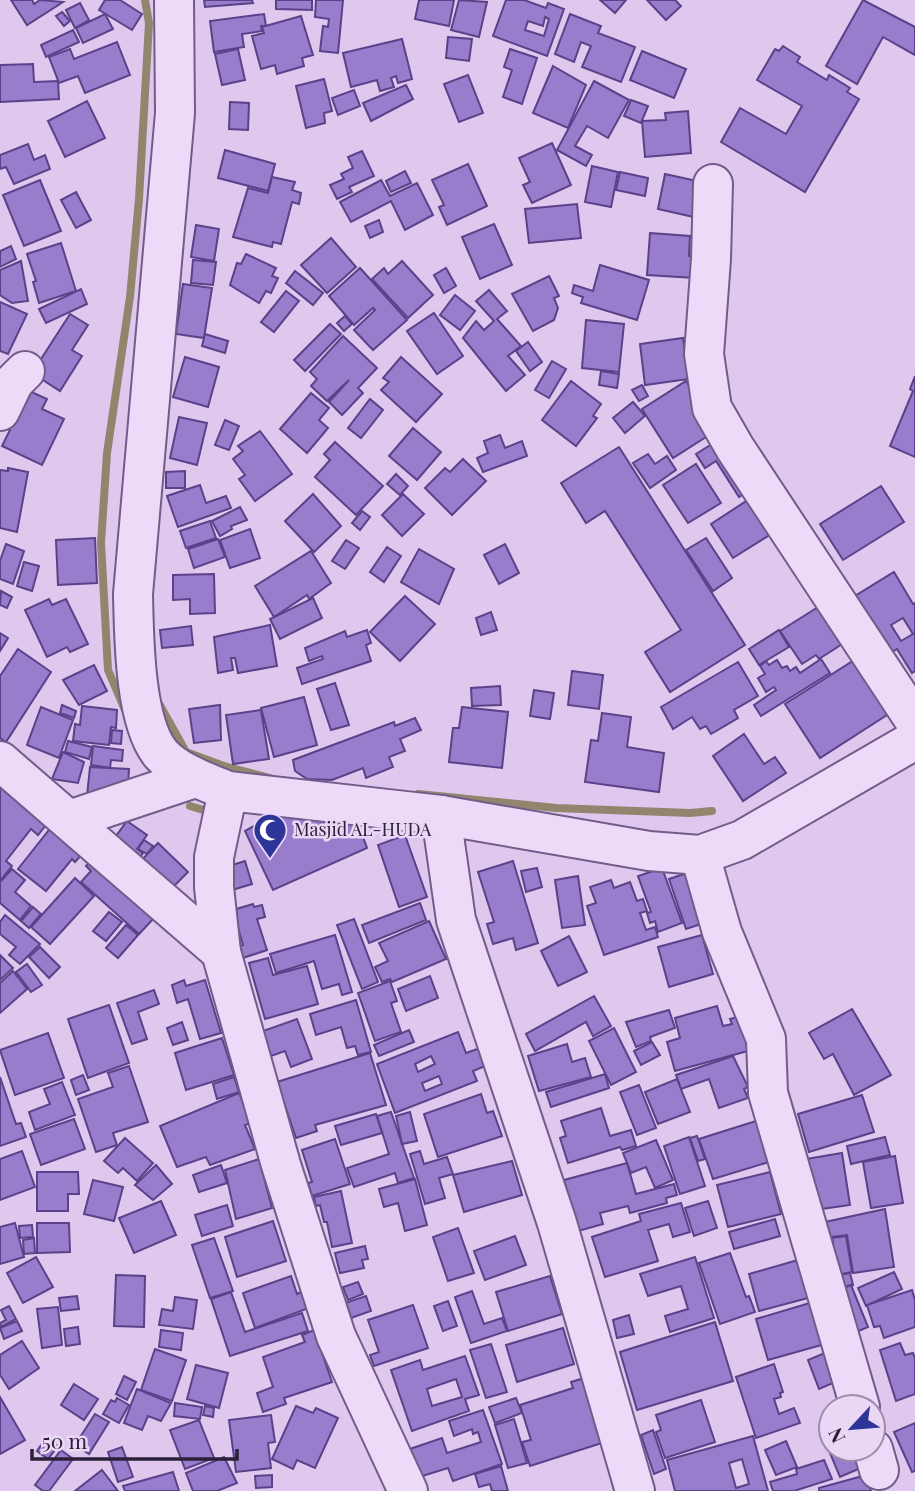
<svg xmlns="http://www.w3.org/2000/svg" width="915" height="1491" viewBox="0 0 915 1491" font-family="'Playfair Display',serif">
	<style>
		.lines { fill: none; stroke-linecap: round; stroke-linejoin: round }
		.stream { stroke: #91856e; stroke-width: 8 }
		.building { fill: #987dcc; stroke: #594289; stroke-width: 2; fill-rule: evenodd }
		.minor-casing { stroke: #715c8a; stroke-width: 42 }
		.minor { stroke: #eddaf9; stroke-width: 38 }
		.labels { text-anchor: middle; stroke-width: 5; stroke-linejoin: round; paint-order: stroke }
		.poi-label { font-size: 18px; fill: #2b203a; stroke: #ead6f5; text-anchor: start }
	</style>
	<rect width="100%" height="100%" fill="#dfc7ee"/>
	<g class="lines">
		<g class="stream">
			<path d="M157,700L186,752L224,766L270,778"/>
			<path d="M125,710L108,670L101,543L107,453L130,297L139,199L149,23L145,0"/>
			<path d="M418,794L556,808L690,813L712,811"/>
			<path d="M190,806L210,812L213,809"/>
		</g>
	</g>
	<g class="building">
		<path d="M11,0H32L34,4L40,0L63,2L27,25Z"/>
		<path d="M105,0H120L142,14L132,30L99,10Z"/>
		<path d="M204,0H252L253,3L205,7Z"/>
		<path d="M276,0H312V10L276,9Z"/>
		<path d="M316,0H343L338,53L320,51L323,26L328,27L329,19L315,17Z"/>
		<path d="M419,0H454L449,26L415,19Z"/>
		<path d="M459,0L487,2L479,37L451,30Z"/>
		<path d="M506,0H524L546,8L548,3L564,9L547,56L493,36ZM545,17L549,19L544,36L525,30L528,21L543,26Z"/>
		<path d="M600,0H626L615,13Z"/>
		<path d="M647,0H675L681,6L666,20Z"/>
		<path d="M863,0L915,27V55L883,37L857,84L826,66Z"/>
		<path d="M80,3L89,20L75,28L66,10Z"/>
		<path d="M62,12L70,21L64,26L56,16Z"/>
		<path d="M105,14L113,29L83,43L76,28Z"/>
		<path d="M264,14L266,26H261L262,31L242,34L244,47L214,52L210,21Z"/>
		<path d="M570,14L601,26L598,33L635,47L621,82L582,67L591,46L581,42L574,62L555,54Z"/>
		<path d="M301,16L313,55L302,58L304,66L277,74L275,65L261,69L252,36L264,33L262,27Z"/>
		<path d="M73,30L79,42L46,57L41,45Z"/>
		<path d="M448,37L472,39L469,61L446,58Z"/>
		<path d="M402,39L412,79L398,83L396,76L391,78L394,87L380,91L377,80L351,87L343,53Z"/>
		<path d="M117,42L130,75L85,93L78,76L59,83L49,57L70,49L74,59Z"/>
		<path d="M783,46L800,57L797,62L827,80L829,75L850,88L847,92L859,99L805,192L721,142L740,108L786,134L802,106L757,80L775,49L779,51Z"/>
		<path d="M238,49L245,80L222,85L215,54Z"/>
		<path d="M510,49L537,58L522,104L503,97L512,70L504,67Z"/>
		<path d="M642,51L686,69L674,98L630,80Z"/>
		<path d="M33,64L34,82L58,81L59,99L0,102V65Z"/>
		<path d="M553,66L586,85L568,128L533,113Z"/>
		<path d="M468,75L483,113L459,122L444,84Z"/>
		<path d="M324,79L332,111L324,113L325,123L306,128L296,86Z"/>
		<path d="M594,81L629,100L608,138L587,126L575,146L592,155L586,166L557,150Z"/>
		<path d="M406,85L413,99L371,121L363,103Z"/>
		<path d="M354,90L360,106L338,115L332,98Z"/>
		<path d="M631,100L648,106L641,123L624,116Z"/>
		<path d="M87,101L105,138L65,157L48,121Z"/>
		<path d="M230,102L249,103L248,130L229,129Z"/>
		<path d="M688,111L691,153L645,157L642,121L666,120L665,113Z"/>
		<path d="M552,143L571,185L532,203L523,185L530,182L519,158Z"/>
		<path d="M28,144L34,160L45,155L50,169L14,184L6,167L0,169V155Z"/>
		<path d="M225,150L275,164L268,191L218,178Z"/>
		<path d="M362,151L374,176L349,187L352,192L337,199L330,185L344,179L341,174L353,168L348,157Z"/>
		<path d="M468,164L487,206L447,225L439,207L444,205L432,180Z"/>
		<path d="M592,166L618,172L611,207L585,202Z"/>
		<path d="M405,171L411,183L391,192L386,181Z"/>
		<path d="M620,172L648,178L645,196L616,190Z"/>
		<path d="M665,174L706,183L698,218L658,209Z"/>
		<path d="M272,177L295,182L292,190L301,193L299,204L292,202L281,244L273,242L272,247L233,237L248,188L268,193Z"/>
		<path d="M40,180L61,231L24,246L3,195Z"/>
		<path d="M381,180L390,196L417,183L433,215L405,230L391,201L351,222L340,202Z"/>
		<path d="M76,192L91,220L76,228L61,200Z"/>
		<path d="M577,204L581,238L529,243L525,209Z"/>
		<path d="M379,220L383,232L370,238L365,226Z"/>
		<path d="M494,224L512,265L480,279L462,237Z"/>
		<path d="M196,225L219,229L214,261L191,257Z"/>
		<path d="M650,233L690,236L689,256L696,257L694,278L647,275Z"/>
		<path d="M331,238L356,267L327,293L301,265Z"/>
		<path d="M61,243L76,291L39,303L33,282L36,281L27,254Z"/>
		<path d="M11,246L16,259L0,267V251Z"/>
		<path d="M246,254L276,268L272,276L278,278L271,293L266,291L259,303L230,285L237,263L241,264Z"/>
		<path d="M193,260L216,262L213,285L191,283Z"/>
		<path d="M21,261L28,301L12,303L0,295V270Z"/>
		<path d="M402,261L433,295L408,318L372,279L384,268L388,274Z"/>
		<path d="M600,265L649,280L637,320L581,303L583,297L572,293L574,285L593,291Z"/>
		<path d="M360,268L407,320L373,350L354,330L375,310L373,308L354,325L329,296Z"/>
		<path d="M446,268L456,286L444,293L434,275Z"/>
		<path d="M295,271L323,293L313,305L286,283Z"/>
		<path d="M549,276L559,296L554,298L558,308L554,320L533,331L512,294Z"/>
		<path d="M183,284L212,288L204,338L176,334Z"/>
		<path d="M81,289L87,304L46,323L39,309Z"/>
		<path d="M489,290L507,311L497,319L521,346L508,356L525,375L506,391L463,338L476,321L484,330L494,321L476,301Z"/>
		<path d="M286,291L299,301L274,332L261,322Z"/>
		<path d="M455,295L475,311L460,330L440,315Z"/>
		<path d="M0,302L27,314L8,354L0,351Z"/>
		<path d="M434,313L463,356L437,374L407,331Z"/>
		<path d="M70,314L88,325L72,350L82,356L60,391L32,373Z"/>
		<path d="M345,316L352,324L344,331L337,323Z"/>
		<path d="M586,320L624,324L619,372L582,368Z"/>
		<path d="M330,324L341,334L305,371L294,360Z"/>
		<path d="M205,334L228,341L225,353L202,346Z"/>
		<path d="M343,336L377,368L358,388L363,393L342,415L329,402L349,380L327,401L311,386L317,379L310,372Z"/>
		<path d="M683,338L689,379L645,385L640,344Z"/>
		<path d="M528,342L542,362L530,371L516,351Z"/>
		<path d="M185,357L219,367L208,407L173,397Z"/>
		<path d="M401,357L442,394L416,422L381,390L389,382L383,378Z"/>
		<path d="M552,361L566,369L549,398L535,390Z"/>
		<path d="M601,371L619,374L617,388L599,385Z"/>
		<path d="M915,376V457L890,446L913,391L910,389Z"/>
		<path d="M571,381L601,404L593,416L597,418L576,446L542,420Z"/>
		<path d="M686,381L717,430L673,458L642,409Z"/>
		<path d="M642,385L648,396L639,401L632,390Z"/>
		<path d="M18,386L47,399L42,409L64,419L42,465L2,446L10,430L0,425Z"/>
		<path d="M311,393L329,408L319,420L328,428L307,453L280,429Z"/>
		<path d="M370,399L383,410L361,438L348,428Z"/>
		<path d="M633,402L645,416L625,433L613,418Z"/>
		<path d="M179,417L207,423L197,465L170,458Z"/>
		<path d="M225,420L239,426L229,450L215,445Z"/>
		<path d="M413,428L441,452L417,480L389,456Z"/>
		<path d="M260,431L292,474L255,501L239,479L245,475L233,459L243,451L238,446Z"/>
		<path d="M500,435L505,448L522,441L527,456L483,472L477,458L488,453L484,441Z"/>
		<path d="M723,437L755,486L739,497L716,461L705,468L696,454Z"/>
		<path d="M335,442L383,486L356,515L315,477L330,460L324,454Z"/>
		<path d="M619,447L745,645L670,692L645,652L681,630L605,511L586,523L561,483Z"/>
		<path d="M648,454L655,464L667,456L676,470L650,488L633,463Z"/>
		<path d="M463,459L486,481L452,515L425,488L445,468L450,472Z"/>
		<path d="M696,464L721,503L688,523L663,485Z"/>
		<path d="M8,468L28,472L17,532L0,528V470L8,471Z"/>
		<path d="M185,471V488H166V472Z"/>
		<path d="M396,474L408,486L400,495L387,484Z"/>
		<path d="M200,485L206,503L226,496L231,508L178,527L167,496Z"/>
		<path d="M881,486L904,522L843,560L820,524Z"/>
		<path d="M313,494L341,526L314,552L285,521Z"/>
		<path d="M403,494L424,514L402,536L382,515Z"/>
		<path d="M754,496L776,531L733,558L711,524Z"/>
		<path d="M240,507L247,520L231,526L232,529L220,536L212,521Z"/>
		<path d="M362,511L370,517L360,530L352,523Z"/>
		<path d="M210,521L216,538L186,548L180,531Z"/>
		<path d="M250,529L260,558L230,568L220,540Z"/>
		<path d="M95,538L97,583L58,585L56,540Z"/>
		<path d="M706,538L732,578L713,591L686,550Z"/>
		<path d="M218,539L225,557L194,568L188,549Z"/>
		<path d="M346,540L359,548L345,569L332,561Z"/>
		<path d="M6,544L24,551L13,584L0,579V561Z"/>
		<path d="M505,544L519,573L499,584L484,555Z"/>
		<path d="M387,547L401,556L384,582L370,572Z"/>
		<path d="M419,549L454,569L439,604L401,582Z"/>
		<path d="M311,551L331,583L309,599L307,595L274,617L255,586Z"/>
		<path d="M24,562L39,566L32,591L17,586Z"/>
		<path d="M894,572L913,604L915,603V671L912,673L897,649L883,657L855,596ZM903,618L913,634L901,641L891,625Z"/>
		<path d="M214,574L215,613L190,614V599L173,600V575Z"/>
		<path d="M1,591L12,597L7,608L0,605Z"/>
		<path d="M405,596L435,624L400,661L370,632Z"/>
		<path d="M313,598L322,618L280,639L270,619Z"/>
		<path d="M49,599L52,605L66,599L88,644L70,652L67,647L47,657L25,610Z"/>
		<path d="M826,602L850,639L819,659L816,655L802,664L780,631Z"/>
		<path d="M491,612L497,630L481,635L476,618Z"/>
		<path d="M270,625L277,666L238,673L235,658H231L233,670L218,673L214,637Z"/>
		<path d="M191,626L193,645L162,648L160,630Z"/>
		<path d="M367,630L371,643L366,645L371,661L302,684L297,668L323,659L322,656L309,661L305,648L345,631L347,637Z"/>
		<path d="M779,630L789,647L759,665L749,649Z"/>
		<path d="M0,633L8,638L0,651Z"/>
		<path d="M18,649L51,672L6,742L0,738V676Z"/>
		<path d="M867,652L901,706L820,758L785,704Z"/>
		<path d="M821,659L830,673L761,716L754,705L776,690L774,687L766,692L758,678L765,674L760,666L766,661L769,665L777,660L782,668L787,666L790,671L796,667L800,673Z"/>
		<path d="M738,662L758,696L734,710L738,718L711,734L706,726L700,729L692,717L673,729L661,707Z"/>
		<path d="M94,665L107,691L79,705L63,680Z"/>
		<path d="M572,671L603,675L599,709L568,705Z"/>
		<path d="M335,683L349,725L331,730L317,689Z"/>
		<path d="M500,686L501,705L472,706L471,688Z"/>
		<path d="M534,690L554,693L550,719L530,716Z"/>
		<path d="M304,697L317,745L274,757L261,708Z"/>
		<path d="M62,705L76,711L74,718L60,713Z"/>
		<path d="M220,705L221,740L194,743L189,709Z"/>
		<path d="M82,706L117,710L116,728L111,727L109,745L73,741L75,724L80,725Z"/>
		<path d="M41,707L73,720L59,758L27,745Z"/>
		<path d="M462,707L508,712L502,768L449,762L453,728H459Z"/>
		<path d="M261,710L269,759L233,764L226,715Z"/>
		<path d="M602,713L631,717L627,747L664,753L659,792L585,782L591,740L598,741Z"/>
		<path d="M415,718L421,730L400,739L405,751L389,757L393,767L366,778L363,768L332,780L307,779L295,771L293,760L394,722L395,726Z"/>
		<path d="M112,730L122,731L121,744L111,743Z"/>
		<path d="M744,734L764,764L775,757L786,773L743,801L713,756Z"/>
		<path d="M68,741L92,747L89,759L65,752Z"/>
		<path d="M93,746L123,750L122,761L111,760L110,768L91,765Z"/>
		<path d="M63,752L84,762L78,783L52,779Z"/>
		<path d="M90,767L129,769L127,799L87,796Z"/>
		<path d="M0,782L49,821L38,835L31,829L6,861L12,866L0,881Z"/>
		<path d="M288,807L331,816L336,827L356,818L367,848L273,890L245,831Z"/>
		<path d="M127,821L147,835L137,849L143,853L134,866L108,847Z"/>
		<path d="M53,825L85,851L75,862L72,859L46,891L18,869Z"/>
		<path d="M405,835L427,897L399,907L378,845Z"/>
		<path d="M144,840L153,846L147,854L138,849Z"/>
		<path d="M158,843L188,872L165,895L135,867Z"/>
		<path d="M96,855L155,917L139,934L81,882L91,871L86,866Z"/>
		<path d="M245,861L252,884L229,891L223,868Z"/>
		<path d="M513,861L538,943L516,950L513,938L493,944L487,924L494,922L478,872Z"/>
		<path d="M537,868L542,887L526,892L521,871Z"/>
		<path d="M662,868L682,923L658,932L655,921L650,923L647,913L651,912L638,876Z"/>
		<path d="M12,869L25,880L15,892L31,906L20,920L0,903V882Z"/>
		<path d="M690,872L707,922L686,929L669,879Z"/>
		<path d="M578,876L585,925L562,928L555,880Z"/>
		<path d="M75,878L94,896L50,944L31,927Z"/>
		<path d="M611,880L614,888L630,882L637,901L643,899L647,911L640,913L646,930L655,927L658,937L604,955L587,906L596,903L590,887Z"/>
		<path d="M420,903L426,920L369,943L362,925Z"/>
		<path d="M253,904L254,907L262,905L265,917L257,919L267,950L240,959L236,947L243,945L233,910Z"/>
		<path d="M33,907L41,914L29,928L21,921Z"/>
		<path d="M109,912L122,922L106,941L93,931Z"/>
		<path d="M5,915L40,944L20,964L9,955L16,947L0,934V922Z"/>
		<path d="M354,919L378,982L362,989L337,925Z"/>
		<path d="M429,921L446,959L392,982L390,979L382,982L375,967L388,961L379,943Z"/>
		<path d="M126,925L138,935L118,958L106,948Z"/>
		<path d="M335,935L352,992L342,995L339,984L322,989L314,961L276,973L270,954Z"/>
		<path d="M702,935L713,974L669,987L658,947Z"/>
		<path d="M569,936L587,972L558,986L541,951Z"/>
		<path d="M40,947L60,967L49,978L29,957Z"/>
		<path d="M0,955L13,968L0,980Z"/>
		<path d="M268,958L273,975L307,966L318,1004L265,1019L249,963Z"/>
		<path d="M27,964L42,985L31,992L16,972Z"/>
		<path d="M13,971L27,989L0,1013V983Z"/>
		<path d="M430,976L438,998L406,1011L398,989Z"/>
		<path d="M184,980L186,986L205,980L221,1033L200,1039L188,999L177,1003L172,985Z"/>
		<path d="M390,981L397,1001L391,1003L401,1032L375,1041L358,993Z"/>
		<path d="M154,990L159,1004L138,1012L147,1039L132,1044L117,1003Z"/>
		<path d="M594,996L611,1026L593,1036L586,1022L535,1051L526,1034Z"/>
		<path d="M356,1000L371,1052L358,1055L355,1046L347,1048L341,1027L316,1035L310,1014Z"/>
		<path d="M109,1005L129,1063L88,1078L68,1019Z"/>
		<path d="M717,1006L723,1026L732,1024L730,1019L746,1015L755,1049L675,1071L667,1042L680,1038L675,1018Z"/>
		<path d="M852,1009L891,1075L854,1095L833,1054L824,1059L809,1033Z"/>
		<path d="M669,1010L675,1028L650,1037L651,1041L636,1047L626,1022Z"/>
		<path d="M297,1019L312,1059L291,1067L285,1051L271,1056L263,1031Z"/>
		<path d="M182,1022L188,1040L173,1045L167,1028Z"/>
		<path d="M614,1028L636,1072L611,1085L589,1041Z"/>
		<path d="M409,1030L414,1042L379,1056L374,1045Z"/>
		<path d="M458,1032L466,1053L483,1047L490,1064L473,1071L477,1081L395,1113L377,1064ZM431,1056L435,1064L418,1072L415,1064ZM439,1076L442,1084L425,1091L422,1083Z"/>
		<path d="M48,1033L64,1078L15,1095L0,1050Z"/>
		<path d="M222,1038L234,1075L186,1090L175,1053Z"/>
		<path d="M652,1042L660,1055L641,1065L634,1051Z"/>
		<path d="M567,1044L572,1062L585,1058L591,1077L539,1091L528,1056Z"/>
		<path d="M370,1053L386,1105L315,1125L317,1131L296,1138L277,1082Z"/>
		<path d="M733,1056L748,1087L744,1089L748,1098L719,1108L709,1079L681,1089L676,1075Z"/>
		<path d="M129,1066L148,1122L113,1133L117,1145L96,1152L78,1099L113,1087L108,1073Z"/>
		<path d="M605,1074L609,1088L551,1107L546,1092Z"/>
		<path d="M83,1075L89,1090L76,1095L71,1080Z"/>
		<path d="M0,1077L16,1124L21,1123L26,1137L0,1146Z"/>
		<path d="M234,1077L239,1092L217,1099L213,1084Z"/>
		<path d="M677,1079L690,1112L658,1124L645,1092Z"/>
		<path d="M62,1082L75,1115L35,1130L29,1112L50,1104L44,1089Z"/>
		<path d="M639,1085L656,1128L637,1135L620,1092Z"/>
		<path d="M239,1093L251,1123L245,1125L255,1149L210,1165L206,1157L177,1167L160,1126Z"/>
		<path d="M481,1094L487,1113L493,1111L502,1136L438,1157L424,1114Z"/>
		<path d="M862,1095L874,1132L809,1152L798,1114Z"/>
		<path d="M601,1108L610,1136L631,1130L636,1146L622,1150L620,1147L568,1163L560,1138L566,1136L561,1121Z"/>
		<path d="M391,1112L414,1178L398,1183L395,1173L354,1187L347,1168L389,1154L377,1116Z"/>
		<path d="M410,1112L417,1141L402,1144L396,1116Z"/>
		<path d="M376,1114L382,1133L341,1145L335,1126Z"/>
		<path d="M74,1119L85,1149L41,1165L30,1134Z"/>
		<path d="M756,1121L769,1162L713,1179L699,1139Z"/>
		<path d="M697,1136L705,1159L698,1161L690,1138Z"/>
		<path d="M689,1137L705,1186L680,1194L664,1146Z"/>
		<path d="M885,1137L890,1155L851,1164L847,1146Z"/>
		<path d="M125,1138L153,1163L137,1181L123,1168L118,1173L104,1161Z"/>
		<path d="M335,1139L350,1184L312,1196L308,1183L312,1182L302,1150Z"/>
		<path d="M656,1140L673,1180L655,1188L646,1167L631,1173L623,1153Z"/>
		<path d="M22,1151L35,1187L0,1200V1159Z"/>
		<path d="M420,1151L424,1164L447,1157L453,1174L439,1178L445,1198L425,1204L410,1154Z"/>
		<path d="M842,1153L850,1205L814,1210L806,1159Z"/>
		<path d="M895,1156L903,1203L871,1208L863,1162Z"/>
		<path d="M259,1159L272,1208L236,1219L225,1170Z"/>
		<path d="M512,1161L522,1195L464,1212L453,1175Z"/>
		<path d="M627,1163L636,1194L674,1184L677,1195L666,1198L667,1203L630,1213L628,1206L600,1213L603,1224L578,1231L564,1180Z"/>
		<path d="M156,1165L172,1184L153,1200L135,1185Z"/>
		<path d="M221,1165L227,1183L199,1192L193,1175Z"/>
		<path d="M37,1172H78L79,1194H68V1211H37Z"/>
		<path d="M770,1172L781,1214L728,1227L717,1185Z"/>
		<path d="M415,1179L427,1225L405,1231L398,1203L384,1207L379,1189Z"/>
		<path d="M93,1180L123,1187L114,1221L84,1214Z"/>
		<path d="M341,1191L352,1243L332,1247L327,1222H324L320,1205L316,1206L314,1197Z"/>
		<path d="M161,1201L176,1235L134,1253L119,1218Z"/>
		<path d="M708,1201L717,1228L694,1236L685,1208Z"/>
		<path d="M681,1203L690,1232L673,1237L669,1224L648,1230L658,1261L605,1277L592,1237L641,1221L639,1214Z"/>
		<path d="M227,1205L233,1226L202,1236L195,1215Z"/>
		<path d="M885,1209L894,1267L853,1273L847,1235L832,1237V1241L823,1243L820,1223Z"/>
		<path d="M775,1219L780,1236L734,1249L729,1232Z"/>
		<path d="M273,1221L286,1261L237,1277L225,1237Z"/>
		<path d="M15,1223L24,1257L0,1264V1227Z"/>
		<path d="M37,1223H69L70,1252L37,1253Z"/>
		<path d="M32,1225L33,1237L20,1238L19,1226Z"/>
		<path d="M458,1228L474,1273L448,1281L433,1237Z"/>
		<path d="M515,1236L526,1265L485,1280L474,1251Z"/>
		<path d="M846,1236L852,1272L831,1276L826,1243L833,1242L832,1238Z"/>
		<path d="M34,1238L35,1253L24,1254L23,1240Z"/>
		<path d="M214,1238L233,1291L210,1298L192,1245Z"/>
		<path d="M365,1246L368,1259L362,1260L364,1268L340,1273L335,1253Z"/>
		<path d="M730,1253L746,1297L749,1296L755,1312L720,1324L699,1263Z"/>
		<path d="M36,1257L53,1287L23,1303L7,1273Z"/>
		<path d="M695,1257L714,1318L670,1332L665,1316L688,1309L681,1286L648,1296L640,1274Z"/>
		<path d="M798,1260L808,1298L759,1311L749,1274Z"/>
		<path d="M894,1272L902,1289L866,1306L858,1288Z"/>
		<path d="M850,1273L853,1285L834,1288L831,1277Z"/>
		<path d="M116,1275L145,1276L144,1327L114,1326Z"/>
		<path d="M291,1276L297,1294L303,1291L309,1308L255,1328L243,1293Z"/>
		<path d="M550,1276L562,1314L508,1331L496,1292Z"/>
		<path d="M358,1282L363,1294L348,1300L343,1287Z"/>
		<path d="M851,1285L868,1327L852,1334L835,1292Z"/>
		<path d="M912,1290L915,1300V1327L884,1338L880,1326L874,1327L867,1305Z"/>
		<path d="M472,1291L484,1324L502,1318L507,1331L471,1343L455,1297Z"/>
		<path d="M231,1292L245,1332L302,1313L308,1331L230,1356L211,1299Z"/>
		<path d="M77,1296L79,1309L61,1311L59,1298Z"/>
		<path d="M366,1296L371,1311L351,1318L345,1303Z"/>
		<path d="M175,1297L197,1300L193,1329L159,1325L162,1309L173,1311Z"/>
		<path d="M448,1301L457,1326L443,1331L434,1306Z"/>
		<path d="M813,1302L825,1344L768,1360L756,1319Z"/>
		<path d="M413,1305L428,1348L374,1366L370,1355L379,1352L368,1320Z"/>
		<path d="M9,1306L16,1319L1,1327L0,1323L6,1320L1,1310Z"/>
		<path d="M58,1307L62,1345L42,1348L37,1309Z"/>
		<path d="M629,1315L634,1334L617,1338L613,1320Z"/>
		<path d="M17,1321L22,1331L4,1339L0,1328Z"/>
		<path d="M715,1322L733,1381L637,1410L620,1352Z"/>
		<path d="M78,1327L80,1344L66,1346L64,1329Z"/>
		<path d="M563,1328L574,1364L517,1382L506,1345Z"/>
		<path d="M161,1330L183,1333L181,1350L159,1347Z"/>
		<path d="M314,1330L332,1382L284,1398L286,1404L263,1412L257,1393L273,1387L263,1357L305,1342L302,1335Z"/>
		<path d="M22,1341L39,1368L9,1389L0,1375V1355Z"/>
		<path d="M900,1343L905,1355L913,1353L915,1358V1394L896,1401L880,1350Z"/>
		<path d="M491,1344L507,1392L486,1398L470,1350Z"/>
		<path d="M155,1349L186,1360L172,1401L141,1390Z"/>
		<path d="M827,1352L838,1381L819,1389L808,1360Z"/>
		<path d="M465,1356L479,1395L465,1399L469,1411L412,1431L391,1370L420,1360L423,1370ZM456,1379L462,1397L432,1406L427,1389Z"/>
		<path d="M774,1364L783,1392L780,1393L781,1397L774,1399L779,1414L794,1408L800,1423L756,1438L736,1377Z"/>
		<path d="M196,1365L228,1373L219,1408L187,1399Z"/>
		<path d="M124,1376L136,1382L127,1400L116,1394Z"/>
		<path d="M591,1376L611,1440L530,1466L522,1442L531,1440L520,1405L573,1388L571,1382Z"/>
		<path d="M74,1384L98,1399L84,1420L61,1405Z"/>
		<path d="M137,1389L171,1403L161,1421L148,1416L142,1430L124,1423Z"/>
		<path d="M0,1397L25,1440L0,1454Z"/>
		<path d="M117,1398L129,1405L119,1423L103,1414L111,1400L115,1402Z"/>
		<path d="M516,1398L522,1413L495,1423L489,1407Z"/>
		<path d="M701,1400L715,1442L665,1458L656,1432L661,1430L656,1415Z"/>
		<path d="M175,1403L202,1407L200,1419L174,1416Z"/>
		<path d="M205,1406L214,1408L213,1417L203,1415Z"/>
		<path d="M296,1406L313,1413L316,1408L338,1418L315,1468L297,1460L293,1469L272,1459Z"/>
		<path d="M483,1410L502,1464L453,1481L448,1468L416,1478L407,1450L442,1438L447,1453L481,1442L478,1432L473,1434L472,1429L454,1436L449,1421Z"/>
		<path d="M95,1414L109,1422L89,1454L75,1445Z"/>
		<path d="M271,1415L275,1442L268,1443L271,1468L236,1472L229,1420Z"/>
		<path d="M514,1419L527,1463L508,1468L495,1425Z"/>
		<path d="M199,1420L214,1458L185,1469L170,1430Z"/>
		<path d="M915,1423V1471L912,1472L894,1432Z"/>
		<path d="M653,1430L666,1469L654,1474L641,1435Z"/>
		<path d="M753,1436L768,1491H675L667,1460ZM742,1459L749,1484L736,1488L729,1463Z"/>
		<path d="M46,1438L58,1446L48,1459L37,1451Z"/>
		<path d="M786,1441L797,1467L776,1475L765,1450Z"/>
		<path d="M831,1445V1449H864L870,1464L840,1477L827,1446Z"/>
		<path d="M122,1447L133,1477L118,1482L108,1452Z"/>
		<path d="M61,1450L73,1459L49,1491H43L35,1485Z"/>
		<path d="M224,1457L237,1483L217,1491H193L186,1473Z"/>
		<path d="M824,1460L832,1479L794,1491H773L770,1482L797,1474L796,1469Z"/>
		<path d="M501,1466L508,1491H492L490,1484L479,1487L475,1474Z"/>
		<path d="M102,1470L118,1491H75Z"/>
		<path d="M173,1472L179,1491H125L123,1486Z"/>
		<path d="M272,1475V1487L256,1488L255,1476Z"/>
		<path d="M866,1475L871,1491H819V1488Z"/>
	</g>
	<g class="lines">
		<defs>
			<g id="minor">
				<path d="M174,0L175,113L133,594C134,635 134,722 161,754C177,772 206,782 228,791L441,815L649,851L700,855L742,840L915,740"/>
				<path d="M713,184L711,259L704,354L712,408L735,448L915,721"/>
				<path d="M0,411L14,382L25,371"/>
				<path d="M0,761L221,952"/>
				<path d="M228,791L214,857V887L221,952L281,1165L336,1336L408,1491"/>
				<path d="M441,815L456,920L557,1223L635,1491"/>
				<path d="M69,820L195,778"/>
				<path d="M700,855L722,932L766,1039L768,1093L860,1407"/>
				<path d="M873,1449L879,1470"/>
			</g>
		</defs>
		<use href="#minor" class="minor-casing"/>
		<use href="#minor" class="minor"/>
	</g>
	<defs>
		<symbol id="mosque-pin" viewBox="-11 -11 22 30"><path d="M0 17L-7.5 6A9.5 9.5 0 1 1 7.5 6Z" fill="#2d3598" stroke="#ead6f5"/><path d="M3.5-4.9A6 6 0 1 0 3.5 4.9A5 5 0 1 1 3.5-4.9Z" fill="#fff"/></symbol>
	</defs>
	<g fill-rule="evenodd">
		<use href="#mosque-pin" x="251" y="811" width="38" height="52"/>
	</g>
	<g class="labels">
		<g class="poi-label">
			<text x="294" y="836">Masjid AL-HUDA</text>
		</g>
	</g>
	<g transform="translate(852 1428) rotate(244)"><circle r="33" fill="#ead6f5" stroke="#9e8daa" stroke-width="2"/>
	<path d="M0-5L12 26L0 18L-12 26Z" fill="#2d3598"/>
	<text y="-10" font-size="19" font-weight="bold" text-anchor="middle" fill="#2b203a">N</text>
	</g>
	<path d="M32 1449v10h205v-10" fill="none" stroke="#2b203a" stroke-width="3.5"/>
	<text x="42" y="1449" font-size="21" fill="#2b203a" stroke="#ead6f5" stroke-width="5" paint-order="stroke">50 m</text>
</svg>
